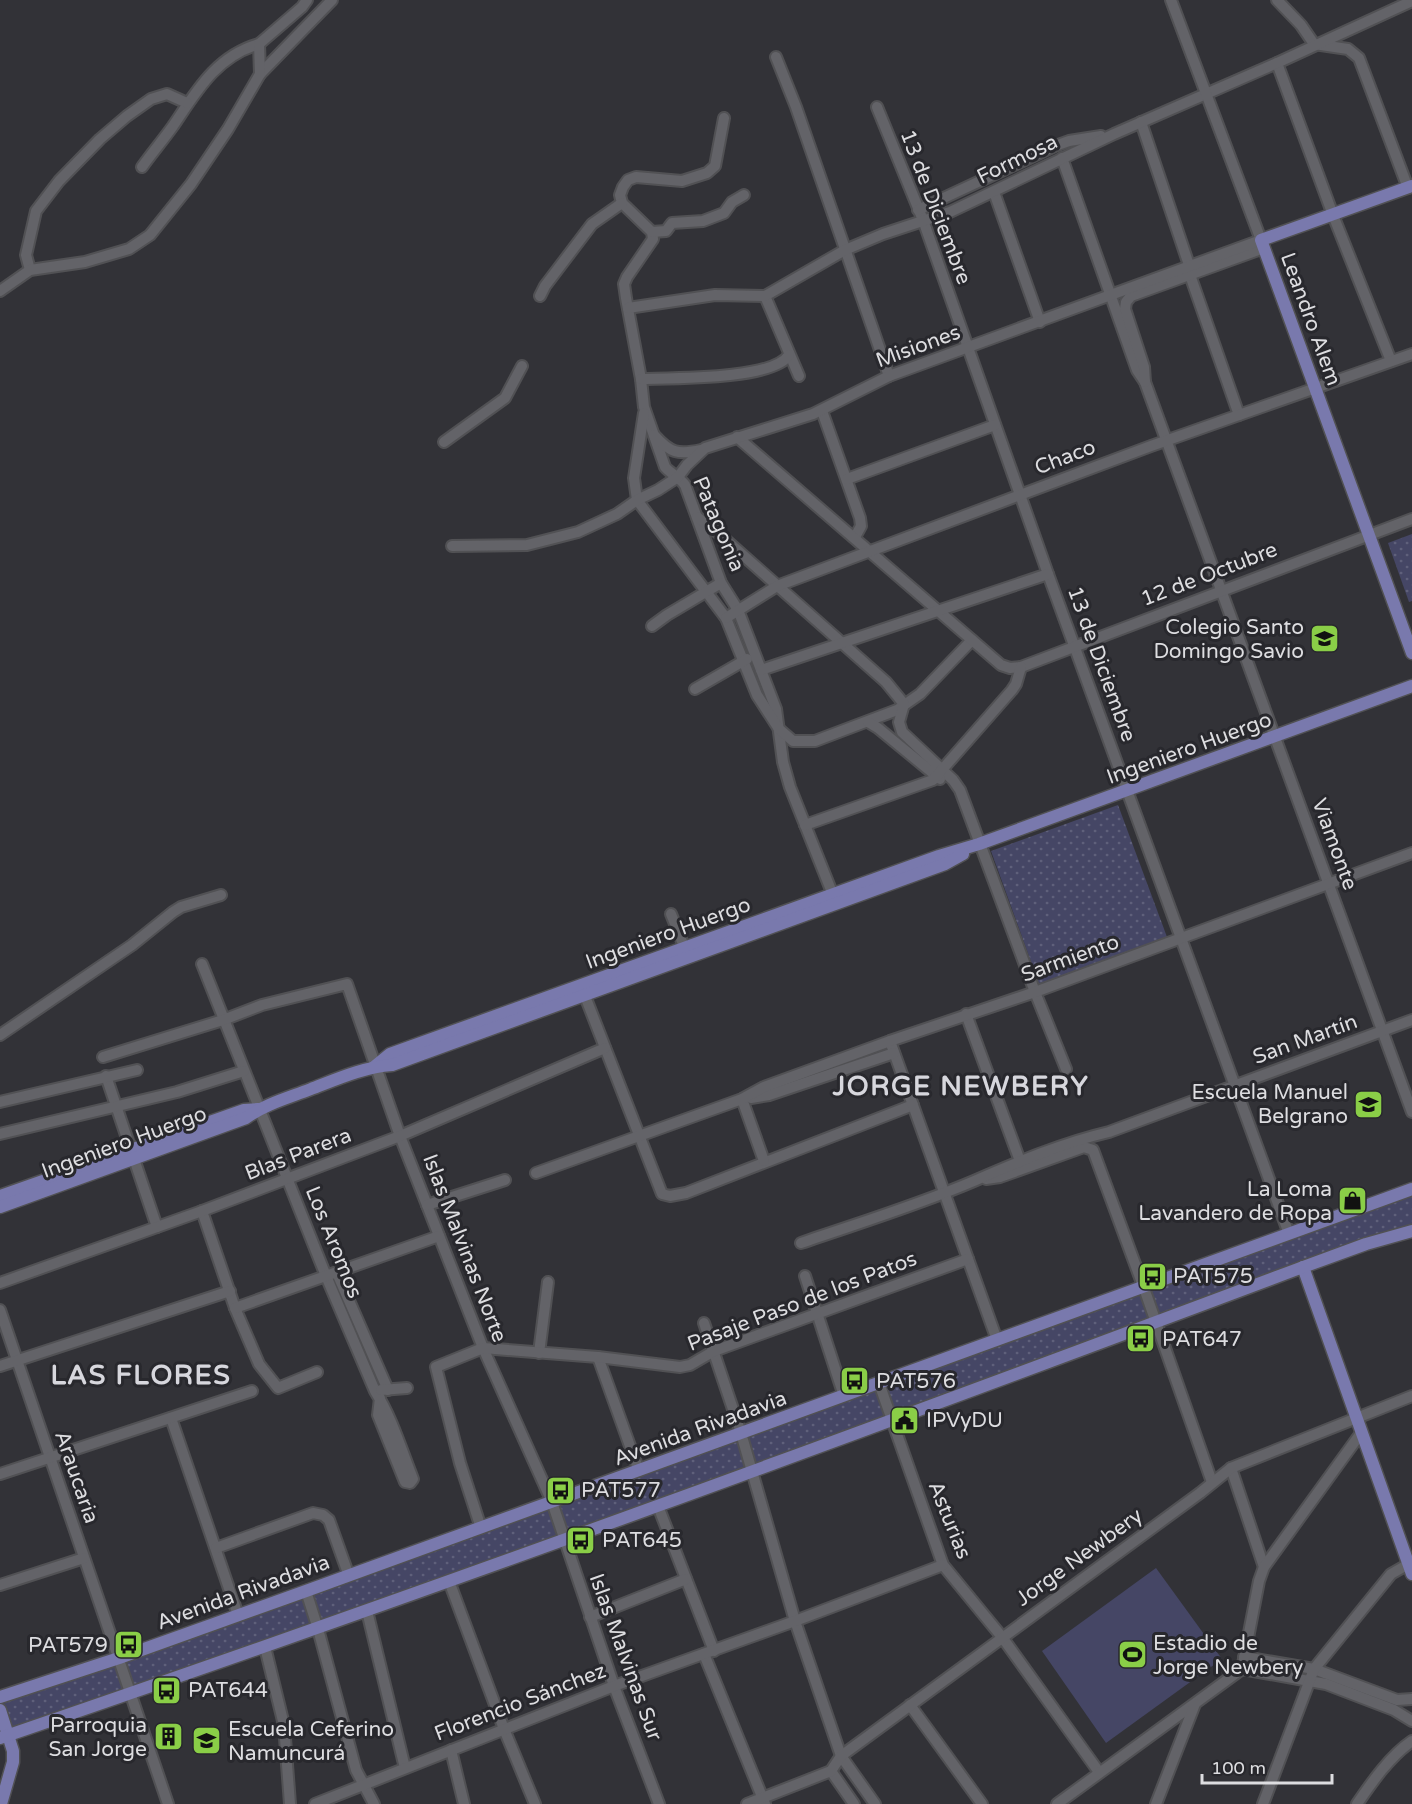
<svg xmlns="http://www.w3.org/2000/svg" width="1412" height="1804" viewBox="0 0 1412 1804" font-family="'Varela Round',sans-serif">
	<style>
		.green { fill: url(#green-dots) }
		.pitch { fill: #454665 }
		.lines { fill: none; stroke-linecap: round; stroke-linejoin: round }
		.minor-casing { stroke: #515154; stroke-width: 14 }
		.major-casing { stroke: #515154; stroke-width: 15 }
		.minor { stroke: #636368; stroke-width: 10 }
		.major { stroke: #7979ad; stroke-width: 12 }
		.labels { text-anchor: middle; stroke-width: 6; stroke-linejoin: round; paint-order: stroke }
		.street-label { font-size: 21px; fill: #dddde0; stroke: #28282d }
		.poi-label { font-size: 21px; fill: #dddde0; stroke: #28282d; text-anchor: start }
		.district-label { font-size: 27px; font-weight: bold; letter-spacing: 1.5px; fill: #d7d7dd; stroke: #28282d }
	</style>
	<defs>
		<pattern id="green-dots" width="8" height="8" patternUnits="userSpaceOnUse" patternTransform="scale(1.5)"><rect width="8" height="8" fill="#454665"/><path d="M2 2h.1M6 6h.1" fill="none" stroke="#5f607b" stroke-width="1.8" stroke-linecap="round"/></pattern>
	</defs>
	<rect width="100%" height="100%" fill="#323237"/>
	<g class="green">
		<path d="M1412,534V601L1409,602L1388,543Z"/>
		<path d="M1118,805L1167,937L1039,984L991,851Z"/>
		<path d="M1412,1189V1231L0,1738V1697Z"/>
	</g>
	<path class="pitch" d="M1156,1568L1222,1659L1106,1743L1042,1651Z"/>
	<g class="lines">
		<defs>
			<g id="minor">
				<path d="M1277,0L1301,25L1314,44L1348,49L1359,58L1408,188"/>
				<path d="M776,57L796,107L889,376"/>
				<path d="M1277,63L1333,215L1391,361"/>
				<path d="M260,74L332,0"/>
				<path d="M877,107L923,220L1048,574L1289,1234"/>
				<path d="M724,118L715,166L707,173L682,181L636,177L628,180L623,187L620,195L622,203L652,232L653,239L627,277L624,284L626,298L641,379L644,407L665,467C671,474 679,477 685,485L721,583L738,610L776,709L783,762L790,787L833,895"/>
				<path d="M1141,122L1189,265"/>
				<path d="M1062,158L1137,370L1145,382L1412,1112"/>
				<path d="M142,167C152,153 163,140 173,126C196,92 216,56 259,44"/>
				<path d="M994,192L1040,322"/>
				<path d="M918,210L1055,146L1069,141L1101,136"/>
				<path d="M652,232L666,231L672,223L703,221L724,213L732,202L744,195"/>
				<path d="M30,270L26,255L36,211L59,181L100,139L127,116L151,99L167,94L187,103"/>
				<path d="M1190,275L1239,415"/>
				<path d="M0,291L30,270L85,262L129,249L150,235L191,184L228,129L260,74L259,44L302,7L307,0"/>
				<path d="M540,296L545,286L592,224L622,203"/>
				<path d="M765,296L799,376"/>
				<path d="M628,308L715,295L765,296L845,250L883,234L950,212L1114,134L1277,63L1412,1"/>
				<path d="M641,379C671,378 773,380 789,355"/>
				<path d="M1145,382L1144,367L1125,309L1126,302L1131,296L1264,248"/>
				<path d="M822,411L860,518L861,526L855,537"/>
				<path d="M644,413L634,478L637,500L726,618L757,695L779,729L793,741H815L897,710L920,694L972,640"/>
				<path d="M654,435C670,453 678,455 701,450"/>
				<path d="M737,437C825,512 912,589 1001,665L1010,668L1021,667L1412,519"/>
				<path d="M444,442L505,398L522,366"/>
				<path d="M847,479L995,425"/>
				<path d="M697,517L718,533L886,682L904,704L899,722L902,732L953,780L960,790L1035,992L1066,1069"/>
				<path d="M452,546L527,545L578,532L617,514L637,500L658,490L678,477L687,465L705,448L813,414L889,376L1261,240L1171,0"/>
				<path d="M726,618L777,586L1151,446L1412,354"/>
				<path d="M652,626L667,615L721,583"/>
				<path d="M761,670L1048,574"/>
				<path d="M695,689L747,659"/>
				<path d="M868,722L878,728L940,779"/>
				<path d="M805,825L933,780L1012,690L1016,684L1021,667"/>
				<path d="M671,914L685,949"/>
				<path d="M202,964L326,1276L375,1391C392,1418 401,1449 413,1479L410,1483L405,1482L378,1415L380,1398"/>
				<path d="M585,996L662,1194L670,1196L686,1193L913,1105"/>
				<path d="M966,1014L1020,1161"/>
				<path d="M0,1035L132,945L173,912L181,907L221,895"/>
				<path d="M890,1041L997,1340"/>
				<path d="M103,1057L223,1020L262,1005L347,984L400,1136L483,1348L552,1502L614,1686L659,1804"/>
				<path d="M106,1076L157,1227"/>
				<path d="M751,1098L769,1095L894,1053"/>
				<path d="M742,1099L764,1161"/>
				<path d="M0,1102L137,1070"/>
				<path d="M0,1134L177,1092L244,1071"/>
				<path d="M536,1173L742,1099L764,1087L890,1041L1035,992L1412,853"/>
				<path d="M986,1179L1000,1177L1084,1147L1093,1150L1145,1291L1212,1482"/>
				<path d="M427,1205L505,1180"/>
				<path d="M202,1211L235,1308L259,1364L278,1388L317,1372"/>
				<path d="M801,1243C859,1223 918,1205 974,1181C1018,1162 1062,1143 1109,1132L1412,1020"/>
				<path d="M337,1273L388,1390"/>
				<path d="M805,1276L844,1396"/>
				<path d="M0,1283L202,1211L400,1136L605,1048"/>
				<path d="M235,1308L439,1236"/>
				<path d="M0,1310L168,1804"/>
				<path d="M704,1323L741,1433L795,1621L841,1756L875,1804"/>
				<path d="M539,1353L548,1282"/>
				<path d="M598,1357L639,1471"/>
				<path d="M0,1366L230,1291"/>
				<path d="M879,1383L943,1565L1002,1637L1099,1772"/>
				<path d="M381,1390L407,1388"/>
				<path d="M171,1418L238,1615"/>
				<path d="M1231,1468L1264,1567"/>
				<path d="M0,1474L252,1391"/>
				<path d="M658,1506L714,1651"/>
				<path d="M481,1528L460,1463L436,1367L483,1348L598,1357L680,1367L690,1365L714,1351L968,1259"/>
				<path d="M216,1548L313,1513L323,1515L329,1520L349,1576"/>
				<path d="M449,1581L504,1729L535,1804"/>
				<path d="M0,1585L84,1558"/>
				<path d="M306,1591L318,1629L356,1770L374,1804"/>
				<path d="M367,1611L405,1768"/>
				<path d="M590,1617L686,1579"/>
				<path d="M265,1647L284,1725L290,1804"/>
				<path d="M704,1654L765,1804"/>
				<path d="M1244,1657L1314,1669L1397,1700L1412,1699"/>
				<path d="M1242,1669L1259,1581L1264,1567L1361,1433"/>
				<path d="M1242,1669L1326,1684L1394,1710L1412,1721"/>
				<path d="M910,1705L982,1804"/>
				<path d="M451,1750L464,1804"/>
				<path d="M831,1771L854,1804"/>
				<path d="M315,1804L614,1686L795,1621L943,1565"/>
				<path d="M747,1804L831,1771L841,1756L1200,1493L1231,1468L1412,1396"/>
				<path d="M1057,1804L1242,1669"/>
				<path d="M1156,1804L1195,1704"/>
				<path d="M1263,1804L1314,1669L1391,1574L1412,1562"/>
				<path d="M1357,1804C1372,1782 1390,1756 1412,1741"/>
			</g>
			<g id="major">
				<path d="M1412,186L1261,240L1412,653"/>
				<path d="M374,1067L390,1054L939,856L979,844L1412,686"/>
				<path d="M0,1196L244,1110L258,1109"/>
				<path d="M0,1207L246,1118C265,1104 288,1098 311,1089C337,1079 364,1067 392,1065L945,864L963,854"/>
				<path d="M1303,1267L1412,1574"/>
				<path d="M0,1697L119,1658L306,1591L1412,1189"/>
				<path d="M0,1710L13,1751V1762L1,1804"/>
				<path d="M0,1738C437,1589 871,1429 1303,1267L1366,1244L1412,1231"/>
			</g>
		</defs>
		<use href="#minor" class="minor-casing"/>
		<use href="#major" class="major-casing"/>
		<use href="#minor" class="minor"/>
		<use href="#major" class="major"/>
	</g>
	<defs>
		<symbol id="school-square" viewBox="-11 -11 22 22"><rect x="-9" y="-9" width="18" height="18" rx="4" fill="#8ace47" stroke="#28282d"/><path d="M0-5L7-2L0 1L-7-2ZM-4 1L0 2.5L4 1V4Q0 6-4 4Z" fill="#111"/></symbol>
		<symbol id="shop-square" viewBox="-11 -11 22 22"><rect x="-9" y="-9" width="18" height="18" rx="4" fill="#8ace47" stroke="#28282d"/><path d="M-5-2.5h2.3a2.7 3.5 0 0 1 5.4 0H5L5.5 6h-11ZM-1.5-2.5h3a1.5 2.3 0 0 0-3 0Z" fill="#111"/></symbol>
		<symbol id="bus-square" viewBox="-11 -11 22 22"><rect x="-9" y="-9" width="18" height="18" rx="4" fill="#8ace47" stroke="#28282d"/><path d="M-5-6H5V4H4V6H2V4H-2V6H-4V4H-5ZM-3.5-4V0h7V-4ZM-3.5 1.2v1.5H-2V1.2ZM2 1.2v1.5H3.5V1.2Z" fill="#111"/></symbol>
		<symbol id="civic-square" viewBox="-11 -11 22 22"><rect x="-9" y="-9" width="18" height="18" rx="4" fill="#8ace47" stroke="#28282d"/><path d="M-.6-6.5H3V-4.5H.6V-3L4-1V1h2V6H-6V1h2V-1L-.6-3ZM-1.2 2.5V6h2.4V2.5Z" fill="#111"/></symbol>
		<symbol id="stadium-square" viewBox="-11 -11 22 22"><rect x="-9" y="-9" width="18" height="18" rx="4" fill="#8ace47" stroke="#28282d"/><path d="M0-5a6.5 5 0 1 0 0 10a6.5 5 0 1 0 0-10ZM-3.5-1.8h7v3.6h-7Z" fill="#111"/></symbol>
		<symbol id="building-square" viewBox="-11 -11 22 22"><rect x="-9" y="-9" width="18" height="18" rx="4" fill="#8ace47" stroke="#28282d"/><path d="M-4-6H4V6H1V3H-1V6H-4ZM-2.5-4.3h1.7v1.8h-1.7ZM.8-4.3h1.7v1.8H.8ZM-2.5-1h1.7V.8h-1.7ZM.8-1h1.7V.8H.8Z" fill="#111"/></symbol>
	</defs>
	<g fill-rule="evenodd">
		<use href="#school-square" x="1308" y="622" width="33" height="33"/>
		<use href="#school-square" x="1352" y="1088" width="33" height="33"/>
		<use href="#shop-square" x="1336" y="1184" width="33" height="33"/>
		<use href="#bus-square" x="1136" y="1260" width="33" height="33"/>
		<use href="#bus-square" x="1124" y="1322" width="33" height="33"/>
		<use href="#bus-square" x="838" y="1364" width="33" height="33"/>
		<use href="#civic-square" x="888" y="1404" width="33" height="33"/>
		<use href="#bus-square" x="544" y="1474" width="33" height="33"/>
		<use href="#bus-square" x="564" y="1524" width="33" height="33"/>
		<use href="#bus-square" x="112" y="1628" width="33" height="33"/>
		<use href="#stadium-square" x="1116" y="1638" width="33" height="33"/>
		<use href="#bus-square" x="150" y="1674" width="33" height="33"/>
		<use href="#building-square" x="152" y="1720" width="33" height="33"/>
		<use href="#school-square" x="190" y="1724" width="33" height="33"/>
	</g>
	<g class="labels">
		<g class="street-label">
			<text transform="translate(1017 159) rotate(-26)" y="7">Formosa</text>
			<text transform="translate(936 207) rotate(69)" y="7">13 de Diciembre</text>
			<text transform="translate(1311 319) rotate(70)" y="7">Leandro Alem</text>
			<text transform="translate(918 346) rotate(-20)" y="7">Misiones</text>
			<text transform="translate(1065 457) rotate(-21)" y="7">Chaco</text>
			<text transform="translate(719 524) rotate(67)" y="7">Patagonia</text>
			<text transform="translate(1209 574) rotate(-21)" y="7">12 de Octubre</text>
			<text transform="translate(1102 664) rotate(70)" y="7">13 de Diciembre</text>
			<text transform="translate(1189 748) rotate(-20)" y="7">Ingeniero Huergo</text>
			<text transform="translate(1335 844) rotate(70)" y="7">Viamonte</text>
			<text transform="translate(668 933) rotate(-20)" y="7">Ingeniero Huergo</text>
			<text transform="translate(1070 958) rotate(-20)" y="7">Sarmiento</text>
			<text transform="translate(1305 1039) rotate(-20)" y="7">San Martín</text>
			<text transform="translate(124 1142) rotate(-20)" y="7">Ingeniero Huergo</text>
			<text transform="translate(298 1154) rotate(-21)" y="7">Blas Parera</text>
			<text transform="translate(334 1242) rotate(68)" y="7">Los Aromos</text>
			<text transform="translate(465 1248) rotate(69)" y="7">Islas Malvinas Norte</text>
			<text transform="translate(802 1301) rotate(-21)" y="7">Pasaje Paso de los Patos</text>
			<text transform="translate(700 1428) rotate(-20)" y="7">Avenida Rivadavia</text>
			<text transform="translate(77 1477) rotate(71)" y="7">Araucaria</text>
			<text transform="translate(950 1520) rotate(68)" y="7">Asturias</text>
			<text transform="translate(1079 1557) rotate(-36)" y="7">Jorge Newbery</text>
			<text transform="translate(243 1592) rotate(-20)" y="7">Avenida Rivadavia</text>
			<text transform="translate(626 1657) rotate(70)" y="7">Islas Malvinas Sur</text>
			<text transform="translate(520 1702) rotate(-21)" y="7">Florencio Sánchez</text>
		</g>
		<g class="poi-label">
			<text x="1304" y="634" text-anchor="end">Colegio Santo<tspan x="1304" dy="24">Domingo Savio</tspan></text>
			<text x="1348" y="1099" text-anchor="end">Escuela Manuel<tspan x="1348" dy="24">Belgrano</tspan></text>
			<text x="1332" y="1196" text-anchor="end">La Loma<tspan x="1332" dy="24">Lavandero de Ropa</tspan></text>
			<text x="1173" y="1283">PAT575</text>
			<text x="1162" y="1346">PAT647</text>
			<text x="876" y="1388">PAT576</text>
			<text x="926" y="1427">IPVyDU</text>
			<text x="581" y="1497">PAT577</text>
			<text x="602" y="1547">PAT645</text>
			<text x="1153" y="1650">Estadio de<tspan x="1153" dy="24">Jorge Newbery</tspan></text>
			<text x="108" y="1652" text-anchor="end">PAT579</text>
			<text x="188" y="1697">PAT644</text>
			<text x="147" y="1732" text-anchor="end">Parroquia<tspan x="147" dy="24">San Jorge</tspan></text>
			<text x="228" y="1736">Escuela Ceferino<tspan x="228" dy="24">Namuncurá</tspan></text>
		</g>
		<g class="district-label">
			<text x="961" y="1095">JORGE NEWBERY</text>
			<text x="141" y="1384">LAS FLORES</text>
		</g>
	</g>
	<path d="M1202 1774v9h130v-9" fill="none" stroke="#dddde0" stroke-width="3"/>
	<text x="1211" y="1774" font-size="18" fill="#dddde0" stroke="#28282d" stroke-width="4.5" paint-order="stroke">100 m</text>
</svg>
